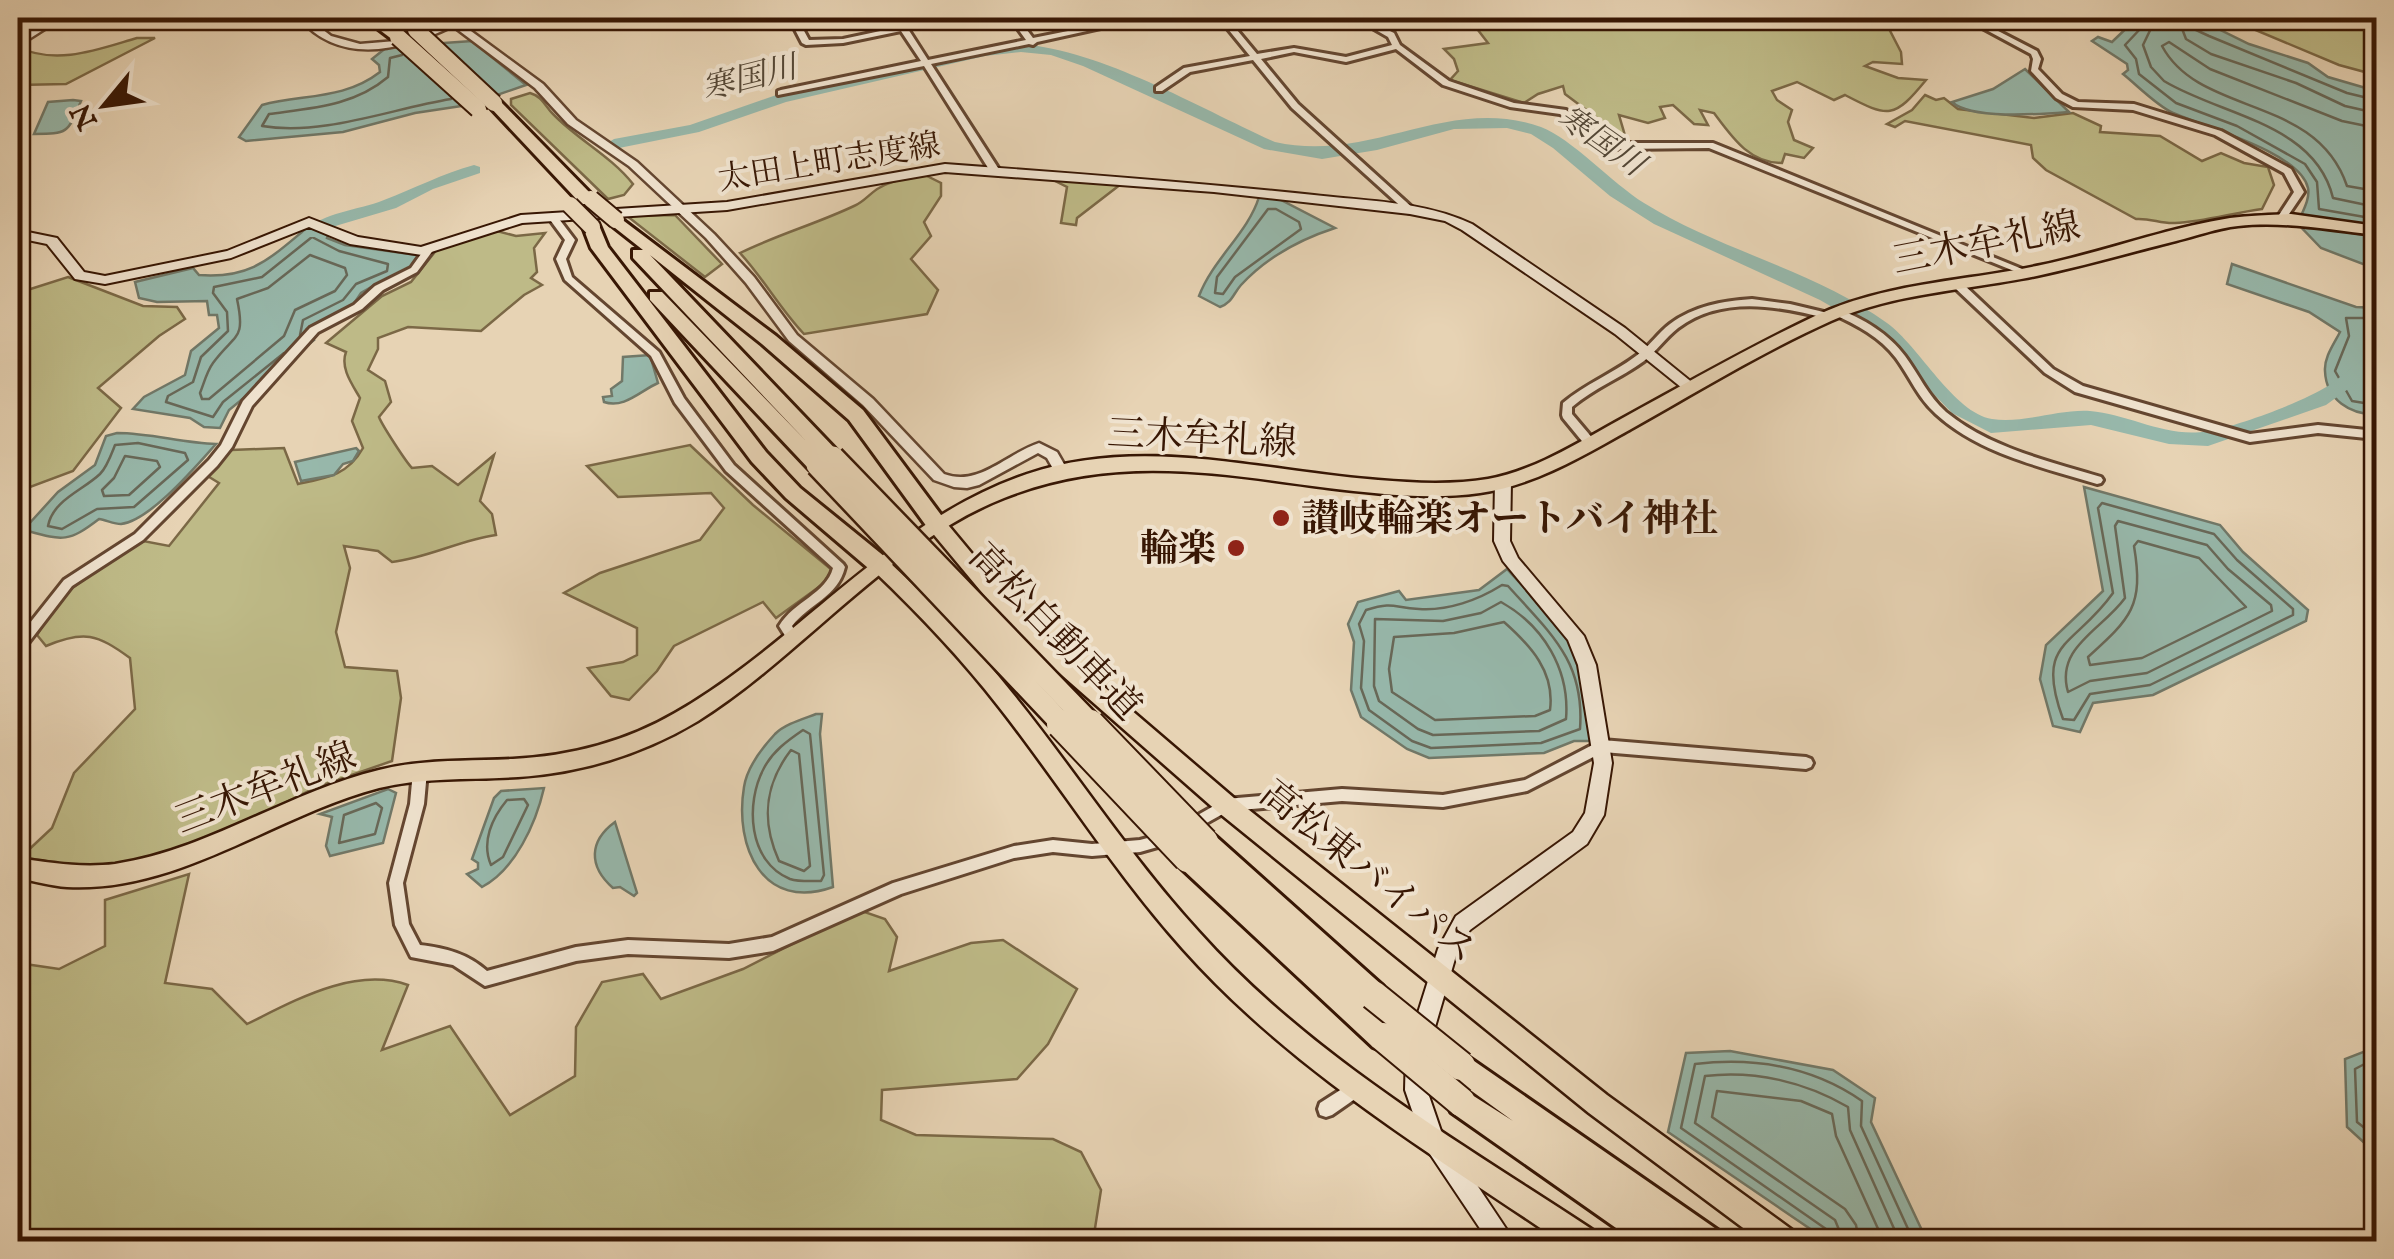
<svg xmlns="http://www.w3.org/2000/svg" width="2394" height="1259" viewBox="0 0 2394 1259" font-family="'IM FELL English','Noto Serif JP',serif">
	<style>
		.green { fill: #beba87; stroke: #7b6846; stroke-width: 2.5 }
		.water { fill: #97b8ab; stroke: #717868; stroke-width: 2.5 }
		.lines { fill: none; stroke-linecap: round; stroke-linejoin: round }
		.shore { stroke: #686858; stroke-width: 2.5 }
		.river { fill: #97b8ab; fill-rule: evenodd }
		.minor-casing { stroke: #644630; stroke-width: 6 }
		.tertiary-casing { stroke: #644630; stroke-width: 5 }
		.secondary-casing { stroke: #381704; stroke-width: 4 }
		.primary-casing { stroke: #381704; stroke-width: 5 }
		.trunk-casing { stroke: #381704; stroke-width: 5 }
		.motorway-casing { stroke: #381704; stroke-width: 6 }
		.minor { fill: #efe2ce; fill-rule: evenodd }
		.tertiary { fill: #efe2ce; fill-rule: evenodd }
		.secondary { fill: #efe2ce; fill-rule: evenodd }
		.primary { fill: #e7d3b4; fill-rule: evenodd }
		.trunk { fill: #e7d3b4; fill-rule: evenodd }
		.motorway { fill: #e7d3b4; fill-rule: evenodd }
		.motorway-bridge-far2-casing { stroke: #381704; stroke-width: 20; stroke-linecap: butt }
		.motorway-bridge-far1-casing { stroke: #381704; stroke-width: 26; stroke-linecap: butt }
		.motorway-bridge-casing { stroke: #381704; stroke-width: 32; stroke-linecap: butt }
		.motorway-bridge-far2 { stroke: #e7d3b4; stroke-width: 16 }
		.motorway-bridge-far1 { stroke: #e7d3b4; stroke-width: 21 }
		.motorway-bridge { stroke: #e7d3b4; stroke-width: 28 }
		.poi-dot { fill: #8f2418; stroke: #efe2ce; stroke-width: 4 }
		.labels { text-anchor: middle; stroke-width: 8; stroke-linejoin: round; paint-order: stroke }
		.far-water-label { font-size: 32px; font-style: italic; fill: #544736; stroke: #efe2ce }
		.far-street-label { font-size: 32px; fill: #381704; stroke: #efe2ce }
		.street-label { font-size: 38px; fill: #381704; stroke: #efe2ce }
		.poi-label { font-size: 38px; font-weight: bold; fill: #381704; stroke: #efe2ce; text-anchor: start }
	</style>
	<rect width="100%" height="100%" fill="#e7d3b4"/>
	<filter id="stains"><feTurbulence type="fractalNoise" baseFrequency=".002" numOctaves="4"/><feColorMatrix values="0 0 0 0 .2 0 0 0 0 .09 0 0 0 0 .02 0 0 0 .5 -.17"/></filter>
	<radialGradient id="worn" r=".72"><stop offset=".6" stop-color="#630" stop-opacity="0"/><stop offset="1" stop-color="#630" stop-opacity=".3"/></radialGradient>
	<g class="green">
		<path d="M1484,18H1763L1768,23L1787,27L1802,21L1887,25L1901,52L1902,64L1873,62L1865,66L1898,78L1926,80C1894,119 1889,118 1845,95L1834,100L1797,82L1772,91L1777,100L1792,110L1788,122L1794,140L1813,148L1804,158L1785,154L1782,163C1749,163 1732,137 1714,113L1700,110L1708,125L1694,124L1673,105L1660,107L1665,118L1648,123L1619,115L1626,139L1616,142L1606,139L1597,118L1565,94L1563,86L1538,94L1524,103L1450,80L1458,71L1454,59L1444,49L1488,43L1478,30Z"/>
		<path d="M2227,18H2376V75L2339,65Z"/>
		<path d="M137,38H155L66,84L18,85V47C57,66 99,49 137,38Z"/>
		<path d="M530,93C542,96 545,106 553,114C578,140 611,156 633,184L624,195L608,199L511,105V99Z"/>
		<path d="M1925,95L1936,100L1944,98L1958,109L2034,118L2073,113L2101,126L2100,132L2160,136L2202,161L2221,153L2244,163L2268,167L2274,185L2262,209C2232,213 2204,222 2175,223C2161,224 2151,218 2136,219L2046,170L2033,158L2031,145L1905,121L1895,127L1887,124L1912,110Z"/>
		<path d="M923,174L941,183V196L924,222L931,236L911,259L938,290L927,314L804,334C780,309 764,279 740,253C779,234 816,224 854,206C864,202 870,193 879,188C891,180 909,178 923,174Z"/>
		<path d="M1053,180L1121,184L1077,218L1076,225L1061,223L1067,187Z"/>
		<path d="M675,215L722,264L705,277L627,216Z"/>
		<path d="M493,230L516,236L545,233L534,248L537,272L531,278L542,285L524,295L481,331L408,327L378,338V349L368,370L385,381L391,402L379,417C382,425 406,462 412,468L432,466L458,485L494,455L480,501L492,514L496,535C460,540 428,558 392,562L378,551L344,546L350,568L336,632L345,667L397,671L401,698L392,761L317,787L240,825L169,854L94,869L21,857L52,828L74,773L135,709L130,658C97,634 84,630 46,646L37,635L60,597L138,540L169,546L219,483L206,475L231,450L284,448L298,484C327,478 348,475 363,448L352,421L360,398C352,384 340,368 346,352L326,343L382,296L411,282L438,248Z"/>
		<path d="M68,277L143,306L177,307L185,319L159,336L98,388L121,408L73,471L19,491L22,520L18,522V293Z"/>
		<path d="M690,445L753,505L832,570L823,584L776,618L763,602L674,646L657,671L629,700L611,696L588,668L623,662L637,655V628L564,593L600,573L700,540L724,508L711,493L618,497L587,466Z"/>
		<path d="M189,874L165,983L212,989L247,1024C294,1001 354,966 408,985L382,1050L450,1026L510,1115L575,1076L576,1027L602,982L643,974L661,999L743,969L859,910L885,919L897,937L889,971L971,943L1003,940L1077,989L1048,1044L1017,1079L882,1090L881,1120L916,1135L1053,1139L1081,1152L1101,1190L1093,1241H18V963L59,969L105,946V900Z"/>
	</g>
	<g class="water">
		<path d="M2137,18H2196L2249,44L2308,63L2328,77L2376,91V229L2300,218C2304,209 2310,198 2308,188C2300,152 2204,127 2173,113C2156,105 2138,86 2123,74L2128,70L2127,64L2092,41L2098,37L2112,42Z"/>
		<path d="M472,41L526,85L468,105L415,113L343,132L246,141L239,137L262,105C303,94 344,100 380,72L379,65L372,59L387,47Z"/>
		<path d="M2025,69L2069,112C2042,114 1971,120 1952,102L1993,89Z"/>
		<path d="M73,100L81,101C68,133 68,134 34,134L48,102Z"/>
		<path d="M1259,197L1279,199L1335,228C1301,239 1266,258 1241,285C1233,294 1232,303 1220,307L1199,296C1213,259 1248,233 1259,197Z"/>
		<path d="M2298,224L2376,237V269L2321,248Z"/>
		<path d="M308,227L329,232L327,238L345,245L424,256L405,275L375,285L361,293L351,308L307,329L314,340L229,410L220,428L204,427L190,418L133,409L144,397L185,375L191,351L219,328L217,315H209L207,301L157,302L139,298L135,282L193,268L199,275C252,279 270,258 308,227Z"/>
		<path d="M2232,264L2356,307L2376,308V414C2351,415 2326,400 2325,371C2324,357 2334,344 2340,332L2309,312L2227,284Z"/>
		<path d="M650,355L658,383C640,391 624,409 604,402L603,397L612,396L611,389L622,381L623,357Z"/>
		<path d="M117,433C151,433 182,443 216,444C197,465 150,521 121,524C114,524 106,520 99,519C69,542 63,541 28,531L27,526L58,492L95,465L106,436Z"/>
		<path d="M356,448L359,451L353,461L343,464L334,475L301,481L295,462Z"/>
		<path d="M2084,487L2220,525L2243,552L2308,610L2306,621L2153,695L2093,703L2080,732L2053,726L2040,679L2046,645L2103,591Z"/>
		<path d="M1507,569L1567,634L1584,666L1594,741H1574L1544,753L1429,758L1407,749L1361,717L1351,690L1354,642L1348,624L1358,602L1399,591L1406,600L1479,590Z"/>
		<path d="M816,714H822L820,734L833,887C763,912 734,847 744,787C747,767 762,748 775,734C785,724 803,719 816,714Z"/>
		<path d="M544,788C536,823 515,870 482,887L467,874L478,869V863L472,859L494,798L501,791Z"/>
		<path d="M388,789L396,793L383,843L330,856L326,846L332,817L320,814Z"/>
		<path d="M615,822L637,893L634,896L620,887L613,888C588,866 589,841 615,822Z"/>
		<path d="M2376,1047V1146L2370,1148L2347,1127L2345,1059Z"/>
		<path d="M1730,1051L1833,1070L1875,1098L1871,1122L1927,1241H1828L1668,1132L1686,1053Z"/>
	</g>
	<g class="lines">
		<g class="shore">
			<path d="M2143,18L2142,27L2125,45L2136,59L2139,74L2176,103L2237,126L2305,164L2317,182L2319,209L2376,219"/>
			<path d="M2156,18L2143,45L2151,67L2164,81C2222,116 2315,123 2333,198L2376,207"/>
			<path d="M2178,18L2186,39L2211,54L2296,83L2345,106L2376,113"/>
			<path d="M2191,18L2196,30L2209,36L2347,93L2376,100"/>
			<path d="M402,55L390,58L388,77C354,106 312,108 269,114L262,126C324,136 390,109 451,99"/>
			<path d="M2376,128L2342,121L2210,69L2169,42L2162,46C2200,117 2316,94 2347,186L2376,191"/>
			<path d="M1268,209H1276L1299,222L1301,229L1235,277L1223,294L1215,293L1217,277Z"/>
			<path d="M310,255L345,268L347,275L335,291L295,310L284,336L209,399H202L200,393C204,383 207,371 213,363C235,333 246,341 237,299L268,288Z"/>
			<path d="M2376,318H2346L2349,336L2335,371L2352,401L2376,405"/>
			<path d="M284,353L223,402L213,417L166,402L168,396L193,382L201,357L228,331L227,312L213,293L214,287L262,277L312,237L339,251L388,264L387,271L356,284L343,300L303,320L300,335"/>
			<path d="M138,443L185,453L188,460L134,507L97,509L62,529L48,526C53,500 82,491 100,474C107,467 111,455 115,445Z"/>
			<path d="M125,456L157,461L160,467L129,495L104,496L102,490L114,478Z"/>
			<path d="M2102,503L2214,534L2237,560L2293,609V615L2150,685L2090,694L2074,720L2063,719C2034,640 2074,648 2113,593L2098,508Z"/>
			<path d="M2118,521L2207,545L2228,569L2271,605L2272,611L2147,673L2090,681L2068,692C2055,647 2102,630 2125,598L2115,526Z"/>
			<path d="M2138,541L2199,558L2246,607L2142,658L2090,665L2088,657C2131,618 2144,606 2134,546Z"/>
			<path d="M1502,585L1508,586C1550,633 1585,661 1580,729L1541,743L1431,748L1412,741L1369,710L1361,688L1364,641L1359,624L1366,610C1395,601 1393,608 1419,609C1448,611 1478,600 1502,585Z"/>
			<path d="M1501,602C1544,626 1570,670 1566,719L1539,731L1433,735L1418,729L1379,701L1374,686L1375,619L1443,621L1481,613Z"/>
			<path d="M1504,622C1531,646 1555,672 1550,710L1535,716L1435,720L1392,692L1389,669L1394,637L1454,633Z"/>
			<path d="M803,730L810,734L824,875L821,881C811,881 799,882 790,879C748,862 745,803 764,768C773,751 787,741 803,730Z"/>
			<path d="M791,750L799,754L810,866L804,871L779,861C761,821 764,785 791,750Z"/>
			<path d="M524,799L528,805L503,857L491,865C481,842 492,818 507,800Z"/>
			<path d="M376,803L382,808L375,834L339,843L344,815Z"/>
			<path d="M2376,1058L2355,1069L2357,1122L2376,1137"/>
			<path d="M1831,1242L1826,1229L1681,1128L1695,1064C1755,1057 1813,1067 1862,1101L1861,1126L1914,1242"/>
			<path d="M1844,1242L1835,1220L1695,1123L1705,1076C1755,1070 1805,1082 1848,1107L1850,1130L1900,1242"/>
			<path d="M1859,1242L1856,1225L1845,1209L1712,1117L1717,1091L1801,1101L1832,1114L1836,1136L1884,1242"/>
		</g>
		<g class="river">
			<path d="M1021,44C1104,51 1199,108 1275,142C1370,164 1448,94 1541,127C1571,138 1613,184 1644,203C1721,251 1814,270 1887,323C1919,346 1954,413 1992,419C2023,424 2058,409 2090,411C2129,414 2168,439 2208,431C2239,426 2302,402 2328,386C2340,378 2368,354 2376,351V369L2326,405L2208,446L2169,444L2091,425L1991,433L1952,413L1872,330L1820,300L1654,224L1610,196L1553,148L1531,134L1507,128L1454,129L1377,150L1322,159L1264,149L1083,66L1051,55L1021,52L985,56L786,102L699,132L614,149L606,144L614,139L690,125L782,93L985,48Z"/>
			<path d="M474,165L480,167V173L433,189L396,208L332,227L318,237H306L303,233C324,211 357,211 384,200C415,188 442,174 474,165Z"/>
		</g>
		<defs>
			<g id="minor">
				<path d="M789,18H797L809,40L843,39L899,27L893,18H901L928,60L1026,40L1010,18H1018L1033,38L1133,18H1146L1037,42L1033,45L1029,44L931,64L1000,171L995,174L990,171L924,66L778,95V91L781,90L921,61L901,31L843,43L806,45L802,43Z"/>
				<path d="M1219,18H1227L1257,54L1294,48L1346,57L1392,45L1388,37L1355,18H1364L1394,33L1400,45L1449,81L1514,103L1566,110L1606,140L1619,143H1713L2032,273L2027,276L2024,275L1709,148L1619,149L1600,144L1560,114L1510,107L1443,85L1396,49L1346,62L1294,52L1261,59L1298,104L1415,210L1410,213L1407,212L1292,108L1253,60L1190,72L1162,91H1156V87L1184,68L1250,56Z"/>
				<path d="M1964,18H1973L2037,51L2041,59L2038,69L2062,94L2078,102L2134,104L2221,131L2291,169L2304,192L2285,220H2279L2277,218L2294,192L2284,173L2215,135L2133,110L2073,107L2056,98L2031,71L2033,59L2031,54Z"/>
				<path d="M553,214L556,215L575,240L566,259L572,277L659,352L684,398L734,465L843,564L845,567C838,597 809,604 792,626L799,638L797,642H789L779,626C794,601 826,594 833,568L726,471L675,403L651,356L565,280L556,259L565,240L548,217Z"/>
				<path d="M429,246L434,249L417,272L383,290L362,309L318,332L252,406L232,447L217,466L143,540L72,586L22,651L18,652V638L64,580L135,534L209,460L221,445L243,401L310,328L354,305L375,286L411,268L426,247Z"/>
				<path d="M1959,283L1963,284L2053,369L2083,386L2250,434L2318,425L2376,431V439L2318,433L2250,442L2075,392L2045,373L1955,288L1954,286Z"/>
				<path d="M1752,299L1790,304L1832,314L1833,316L1828,319C1779,306 1722,295 1678,328C1665,338 1657,351 1644,361C1621,378 1594,388 1572,407V414L1594,440L1596,443L1594,446H1586L1563,418L1562,415L1563,403C1585,384 1612,374 1636,356C1649,347 1658,333 1670,324C1694,306 1723,301 1752,299Z"/>
				<path d="M1837,309C1863,318 1889,334 1905,356C1919,375 1928,396 1946,412C1990,448 2048,461 2101,477L2103,480L2101,483L2097,484C2042,467 1980,454 1936,414C1918,398 1910,377 1896,358C1880,337 1857,325 1833,314L1832,312Z"/>
				<path d="M1602,740L1806,757L1811,759L1813,763L1811,767L1806,769L1603,752L1527,791L1443,807L1342,801L1228,811L1187,834L1182,832L1180,828L1182,824L1226,799L1342,789L1443,795L1525,780Z"/>
				<path d="M420,765L425,767L427,771L424,804L403,883L409,924L420,945C446,948 468,954 487,971L576,947L628,940L729,944L772,937L893,883L1014,846L1053,840L1092,844L1140,840L1170,832L1175,834L1177,838L1175,842L1140,852L1092,856L1053,852L1014,858L901,894L773,951L729,958L628,954L576,961L485,986L453,965L411,957L395,925L389,883L410,804L413,771L415,767Z"/>
				<path d="M1359,1078L1365,1080L1367,1086L1365,1092L1332,1115L1326,1117L1320,1115L1318,1109L1320,1103Z"/>
			</g>
			<g id="tertiary">
				<path d="M51,18H62L18,46V39Z"/>
				<path d="M299,18H308L331,36L360,44L396,41L428,30L455,18H465L460,23L543,84L576,120L637,162L714,234L754,277L797,335L873,399L944,474C979,487 1006,454 1039,443L1057,452L1068,471L1066,474H1056L1047,458L1038,453L979,485L967,488L954,487L934,480L863,405L789,341L746,283L706,238L629,166L568,124L535,88L453,26C401,51 340,66 299,18Z"/>
			</g>
			<g id="secondary">
				<path d="M945,164C1068,173 1191,182 1314,195C1365,201 1424,201 1472,224L1625,328L1699,388L1692,393L1687,392L1615,334L1462,230L1445,221L1410,214L1214,192L945,172L727,210L522,223L422,255L350,244L309,227L231,258L105,284L75,279L47,244L18,238V230L57,238L84,272L105,276L227,251L309,218L358,237L421,247L521,215L727,202Z"/>
				<path d="M1503,476L1511,482L1510,541L1518,558L1584,636L1596,665L1612,763L1604,815L1587,844L1470,930L1457,952L1428,1051L1427,1090L1441,1131L1515,1242H1489L1424,1145L1405,1090L1406,1051L1438,949L1456,916L1573,832L1585,813L1594,763L1578,665L1568,640L1503,561L1494,541L1495,482Z"/>
			</g>
			<path id="primary" d="M2291,214L2376,226V235C2330,230 2285,221 2238,226C2217,228 2197,236 2176,241C2132,252 2087,265 2041,275C1972,290 1896,292 1831,321C1762,352 1697,392 1631,429C1583,456 1535,485 1480,493C1430,500 1378,494 1328,488C1215,473 1114,454 1004,498C889,543 803,655 698,721C643,754 581,773 518,777C472,780 424,777 379,788C275,815 179,893 67,887C51,886 34,881 18,878V858C51,863 82,868 115,864C208,850 288,792 379,770C422,759 468,761 513,759C570,756 625,742 675,713C799,642 889,521 1027,474C1142,435 1262,471 1378,480C1414,483 1452,485 1488,479C1536,470 1579,442 1621,419C1685,384 1749,347 1815,316C1884,283 1966,281 2041,265C2104,252 2166,228 2230,218C2250,215 2271,215 2291,214Z"/>
			<g id="trunk">
				<path d="M937,518L944,520L1013,603L1061,650L1234,798L1607,1095L1795,1232L1798,1242H1762L1589,1113L1218,812L1047,662L999,613L930,530L928,525Z"/>
				<path d="M882,560L889,562C933,603 975,646 1013,694C1076,772 1131,858 1199,932C1310,1056 1458,1141 1596,1232L1599,1242H1561C1429,1152 1290,1069 1183,949C1115,873 1061,786 999,707C961,658 919,614 875,572L872,567Z"/>
			</g>
			<g id="motorway">
				<path d="M364,18H380L405,37L393,40Z"/>
				<path d="M391,18H407L423,30L411,33Z"/>
				<path d="M489,100H499L593,196V204H581L489,106Z"/>
				<path d="M616,215L776,336L863,410L944,519L948,525L944,531H930L849,420L762,344L650,255L843,457L833,464L825,461L824,470H810L650,300V292H662L807,442L633,258V250H643L610,224V216Z"/>
				<path d="M592,222L598,223L608,247L766,452L800,488L890,561L893,567L890,573H874L786,498L752,462L591,248L583,227Z"/>
				<path d="M1204,831L1213,834L1383,986L1387,995L1383,1004L1371,1007L1393,1027L1397,1037L1393,1047L1383,1051L1373,1047L1179,866L1175,858L1179,850L1188,847L1195,849L1191,842L1195,834Z"/>
				<path d="M1461,1052L1719,1231L1723,1242H1681L1677,1238L1678,1242H1636L1451,1112L1447,1102L1451,1092L1461,1088L1513,1121L1451,1076L1447,1066L1451,1056Z"/>
			</g>
		</defs>
		<use href="#minor" class="minor-casing"/>
		<use href="#tertiary" class="tertiary-casing"/>
		<use href="#secondary" class="secondary-casing"/>
		<use href="#primary" class="primary-casing"/>
		<use href="#trunk" class="trunk-casing"/>
		<use href="#motorway" class="motorway-casing"/>
		<use href="#minor" class="minor"/>
		<use href="#tertiary" class="tertiary"/>
		<use href="#secondary" class="secondary"/>
		<use href="#primary" class="primary"/>
		<use href="#trunk" class="trunk"/>
		<use href="#motorway" class="motorway"/>
		<defs>
			<g id="motorway-bridge-far2">
				<path d="M416,30L494,103"/>
				<path d="M398,37L478,109"/>
				<path d="M591,199L616,220"/>
				<path d="M570,205L592,227"/>
			</g>
			<g id="motorway-bridge-far1">
				<path d="M833,457L1093,726"/>
				<path d="M817,465L1064,726"/>
			</g>
			<g id="motorway-bridge">
				<path d="M1061,724L1188,858"/>
				<path d="M1090,724L1204,842"/>
				<path d="M1373,995L1461,1066"/>
				<path d="M1383,1037L1461,1102"/>
			</g>
		</defs>
		<use href="#motorway-bridge-far2" class="motorway-bridge-far2-casing"/>
		<use href="#motorway-bridge-far1" class="motorway-bridge-far1-casing"/>
		<use href="#motorway-bridge" class="motorway-bridge-casing"/>
		<use href="#motorway-bridge-far2" class="motorway-bridge-far2"/>
		<use href="#motorway-bridge-far1" class="motorway-bridge-far1"/>
		<use href="#motorway-bridge" class="motorway-bridge"/>
	</g>
	<g class="poi-dot">
		<circle cx="1281" cy="518" r="10"/>
		<circle cx="1236" cy="548" r="10"/>
	</g>
	<g class="labels">
		<g class="far-water-label">
			<text transform="translate(749 77) rotate(-14)" y="11">寒国川</text>
			<text transform="translate(1602 140) rotate(35)" y="11">寒国川</text>
		</g>
		<g class="far-street-label">
			<text transform="translate(829 161) rotate(-9)" y="11">太田上町志度線</text>
		</g>
		<g class="street-label">
			<text transform="translate(1986 242) rotate(-11)" y="13">三木牟礼線</text>
			<text transform="translate(1202 437) rotate(3)" y="13">三木牟礼線</text>
			<text transform="translate(1056 631) rotate(46)" y="13">高松自動車道</text>
			<text transform="translate(265 787) rotate(-21)" y="13">三木牟礼線</text>
			<text transform="translate(1369 871) rotate(39)" y="13">高松東バイパス</text>
		</g>
		<g class="poi-label">
			<text x="1301" y="531">讃岐輪楽オートバイ神社</text>
			<text x="1216" y="561" text-anchor="end">輪楽</text>
		</g>
	</g>
	<rect width="2394" height="1259" fill="none" stroke="#e7d3b4" stroke-width="60"/>
	<rect x="20" y="20" width="2354" height="1219" fill="none" stroke="#381704" stroke-width="5"/>
	<rect x="30" y="30" width="2334" height="1199" fill="none" stroke="#381704" stroke-width="2.5"/>
	<g transform="translate(105 105) rotate(241)" stroke="#efe2ce" stroke-width="8" paint-order="stroke">
	<path d="M0-8L18 38L0 25L-18 38Z" fill="#381704"/>
	<text y="-15" font-size="28" font-weight="bold" text-anchor="middle" fill="#381704">N</text>
	</g>
	<rect width="100%" height="100%" filter="url(#stains)"/>
	<rect width="100%" height="100%" fill="url(#worn)"/>
</svg>
